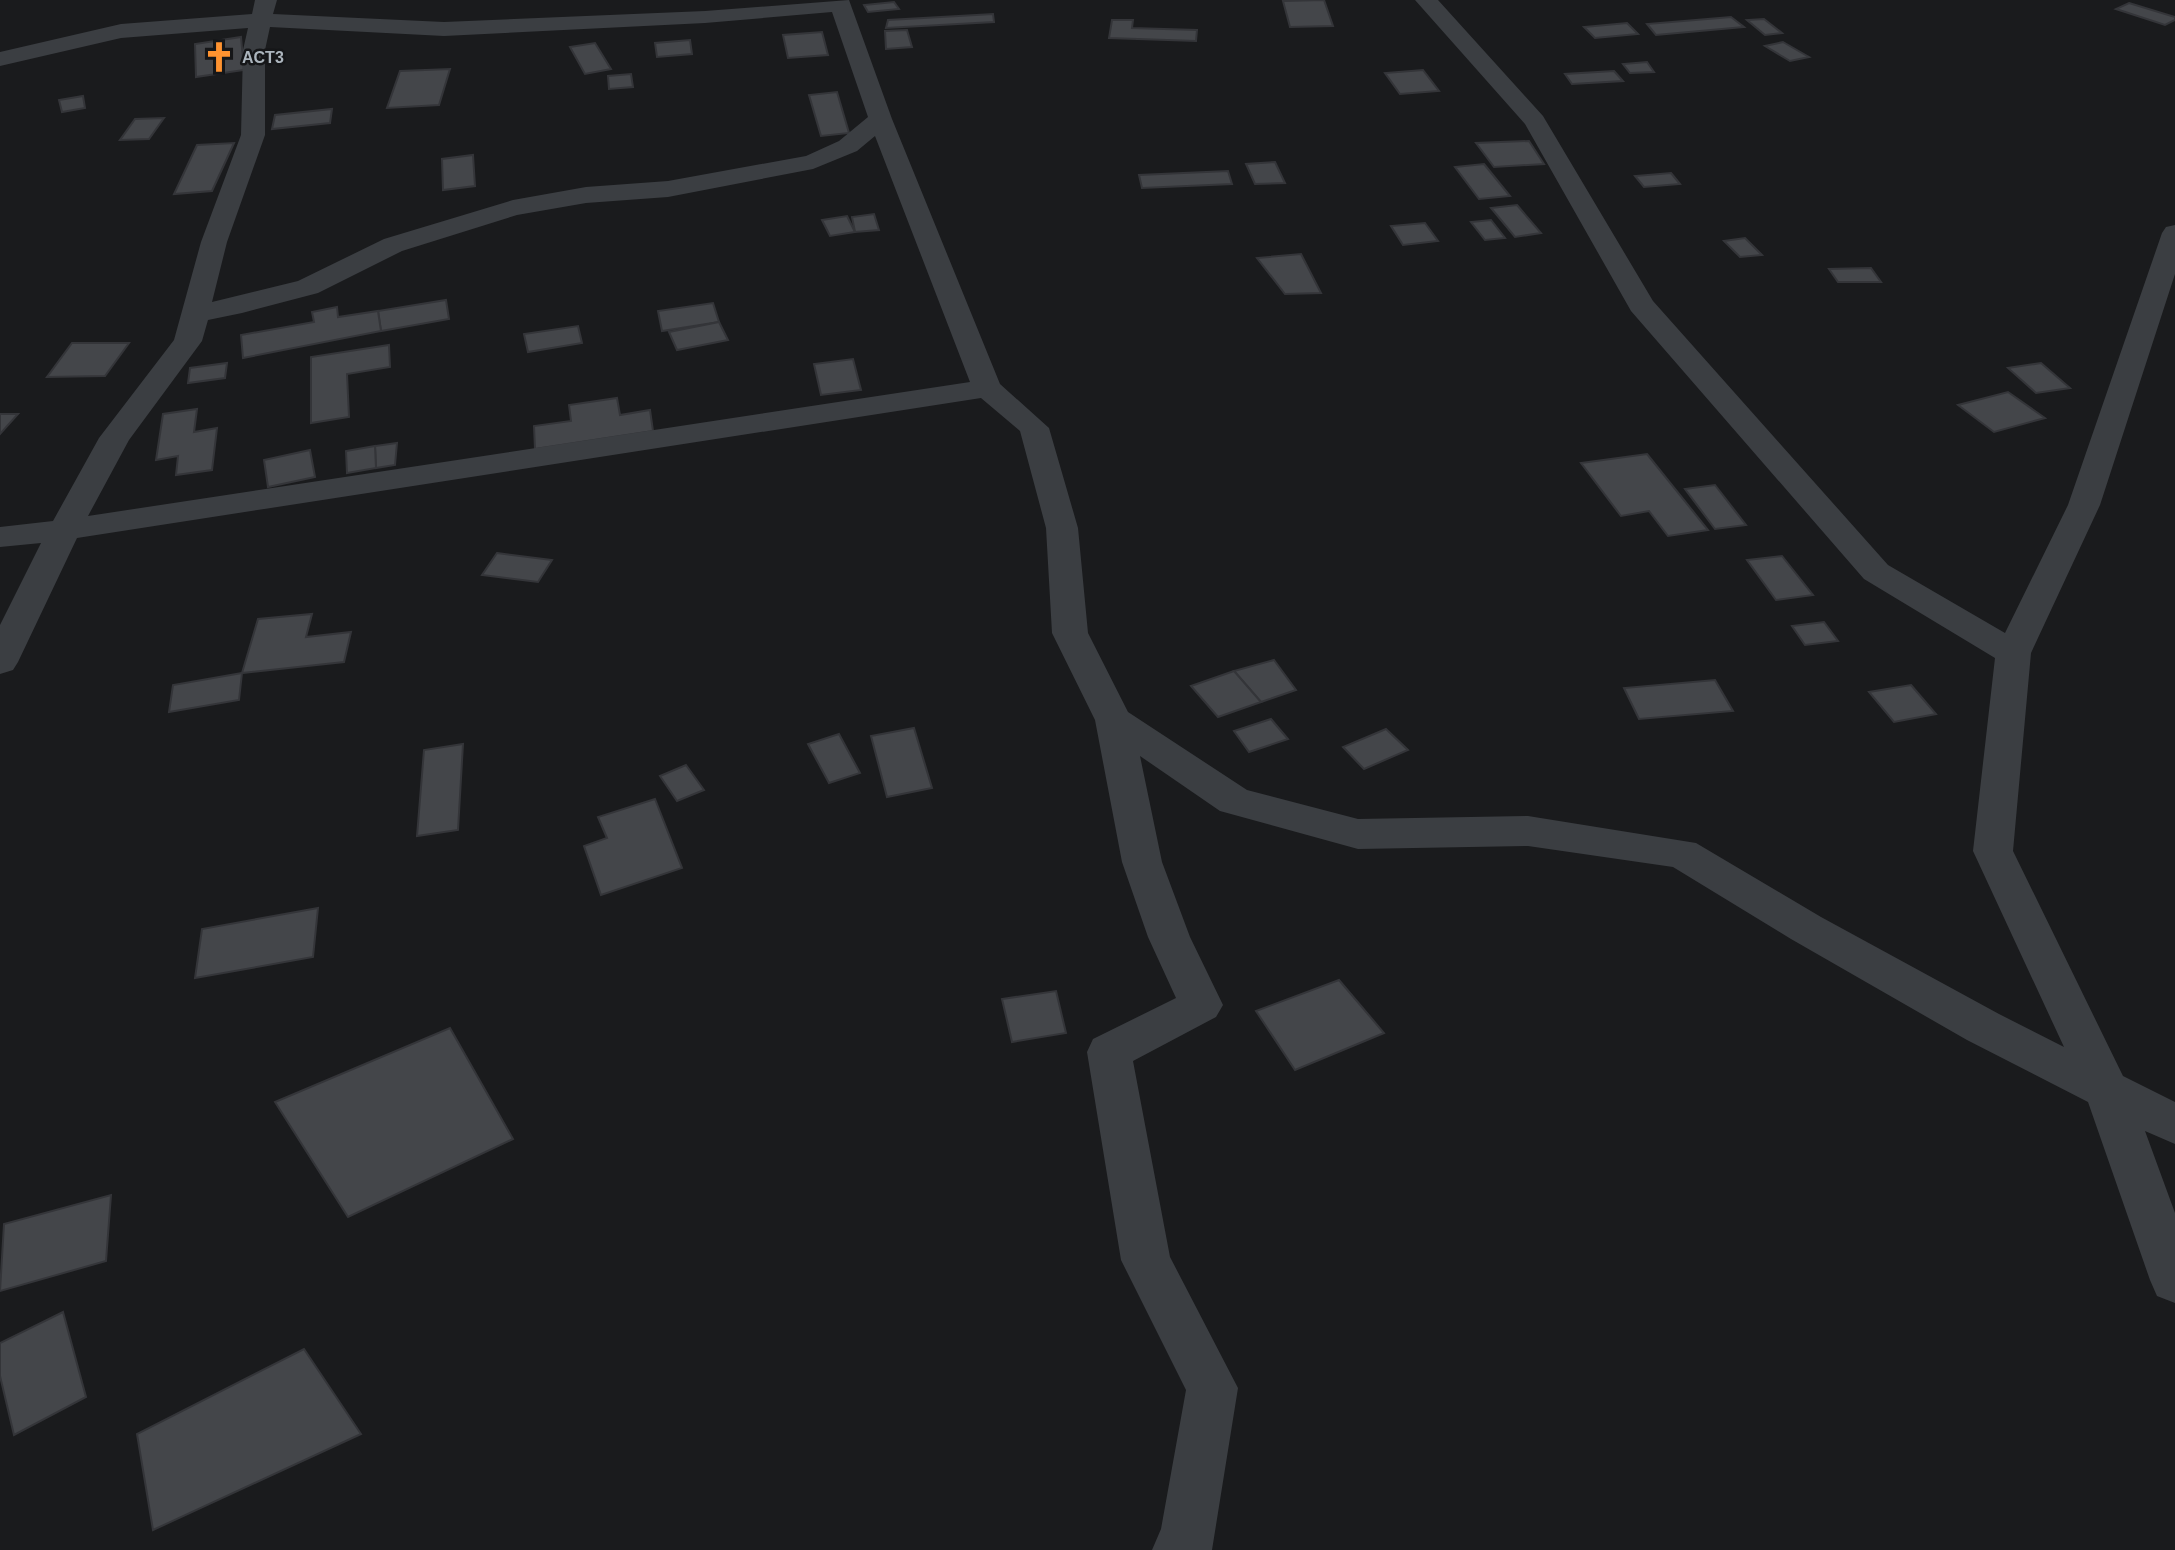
<svg xmlns="http://www.w3.org/2000/svg" width="2175" height="1550" viewBox="0 0 2175 1550" font-family="Helvetica,sans-serif">
	<style>
		.building { fill: #44464a; stroke: #343539; stroke-width: 2 }
		.lines { fill: none; stroke-linecap: round; stroke-linejoin: round }
		.minor { fill: #3b3e42; fill-rule: evenodd }
		.labels { text-anchor: middle; stroke-width: 5; stroke-linejoin: round; paint-order: stroke }
		.far-poi-label { font-size: 16px; font-weight: bold; fill: #acb5bd; stroke: #151618; text-anchor: start }
	</style>
	<rect width="100%" height="100%" fill="#1a1b1d"/>
	<g class="building">
		<path d="M1324,0L1333,26L1290,27L1283,1Z"/>
		<path d="M894,2L899,9L868,12L864,5Z"/>
		<path d="M2129,3L2175,17V20L2165,25L2116,9Z"/>
		<path d="M993,14L994,22L886,28L888,20Z"/>
		<path d="M1731,17L1744,27L1656,35L1647,24Z"/>
		<path d="M1764,19L1782,33L1765,35L1747,20Z"/>
		<path d="M1112,20H1133L1132,28L1197,30L1196,41L1109,38Z"/>
		<path d="M1627,23L1638,34L1595,38L1584,27Z"/>
		<path d="M907,30L912,47L886,49L885,31Z"/>
		<path d="M822,32L828,55L788,58L783,35Z"/>
		<path d="M241,37L244,70L196,77L195,44Z"/>
		<path d="M690,40L692,54L657,57L655,43Z"/>
		<path d="M1783,42L1809,57L1790,61L1765,46Z"/>
		<path d="M595,43L611,69L585,74L570,47Z"/>
		<path d="M1647,62L1654,72L1630,73L1623,64Z"/>
		<path d="M450,69L439,105L387,108L400,71Z"/>
		<path d="M1423,70L1439,91L1400,94L1385,73Z"/>
		<path d="M1614,71L1623,81L1572,84L1565,74Z"/>
		<path d="M631,74L633,87L609,89L608,76Z"/>
		<path d="M837,92L849,133L821,136L809,95Z"/>
		<path d="M83,96L85,108L62,112L59,100Z"/>
		<path d="M332,109L330,123L272,129L275,115Z"/>
		<path d="M164,118L149,139L120,140L135,119Z"/>
		<path d="M1529,141L1544,164L1494,167L1476,143Z"/>
		<path d="M234,143L212,191L174,194L197,145Z"/>
		<path d="M473,155L475,186L443,190L442,159Z"/>
		<path d="M1275,162L1285,183L1255,184L1246,164Z"/>
		<path d="M1484,164L1510,196L1479,199L1455,167Z"/>
		<path d="M1228,171L1232,184L1142,188L1139,175Z"/>
		<path d="M1671,173L1680,184L1644,187L1635,176Z"/>
		<path d="M1517,205L1541,233L1515,237L1491,208Z"/>
		<path d="M874,214L879,230L855,232L852,217Z"/>
		<path d="M847,216L855,232L830,236L822,220Z"/>
		<path d="M1491,220L1505,238L1485,240L1471,222Z"/>
		<path d="M1425,223L1438,241L1403,245L1391,226Z"/>
		<path d="M1745,238L1762,255L1740,257L1724,241Z"/>
		<path d="M1301,254L1321,293L1285,294L1257,258Z"/>
		<path d="M1871,268L1881,282H1838L1829,269Z"/>
		<path d="M446,300L449,319L381,331L378,311Z"/>
		<path d="M713,303L719,322L662,331L658,311Z"/>
		<path d="M337,307L338,317L378,311L381,331L243,358L241,335L314,322L312,312Z"/>
		<path d="M719,322L728,340L677,350L669,332Z"/>
		<path d="M578,326L582,343L528,352L524,334Z"/>
		<path d="M72,343H129L105,376L47,377Z"/>
		<path d="M389,345L390,367L347,374L349,417L311,423V357Z"/>
		<path d="M853,359L861,390L821,395L814,364Z"/>
		<path d="M227,363L225,378L188,383L190,368Z"/>
		<path d="M2041,363L2070,388L2036,393L2008,368Z"/>
		<path d="M2008,392L2045,418L1994,432L1958,405Z"/>
		<path d="M617,398L620,415L650,410L653,431L535,449L534,426L571,421L569,405Z"/>
		<path d="M197,409L194,432L217,428L212,470L176,475L178,456L156,460L163,414Z"/>
		<path d="M0,414H18L0,434Z"/>
		<path d="M397,443L395,465L376,468L375,446Z"/>
		<path d="M375,446L376,468L347,473L346,451Z"/>
		<path d="M310,450L315,477L268,487L264,460Z"/>
		<path d="M1647,454L1708,530L1668,536L1649,511L1621,516L1581,463Z"/>
		<path d="M1715,485L1746,525L1715,529L1685,489Z"/>
		<path d="M497,553L552,560L538,582L482,575Z"/>
		<path d="M1782,556L1813,595L1776,600L1747,560Z"/>
		<path d="M312,614L306,637L351,632L344,662L242,673L258,619Z"/>
		<path d="M1824,622L1838,641L1805,645L1792,626Z"/>
		<path d="M1274,660L1296,690L1261,702L1234,671Z"/>
		<path d="M1234,671L1261,702L1218,717L1191,686Z"/>
		<path d="M242,673L239,700L169,712L173,685Z"/>
		<path d="M1715,680L1733,711L1639,719L1624,688Z"/>
		<path d="M1911,685L1936,714L1894,722L1869,692Z"/>
		<path d="M1271,719L1288,739L1249,752L1234,731Z"/>
		<path d="M914,728L932,788L887,797L871,736Z"/>
		<path d="M1386,729L1408,750L1364,769L1343,747Z"/>
		<path d="M839,734L860,773L829,783L808,744Z"/>
		<path d="M463,744L458,830L417,836L424,750Z"/>
		<path d="M686,765L704,790L677,801L660,776Z"/>
		<path d="M655,799L682,868L601,895L584,846L607,838L598,817Z"/>
		<path d="M318,908L313,957L195,978L202,929Z"/>
		<path d="M1339,980L1384,1033L1295,1070L1256,1011Z"/>
		<path d="M1056,991L1066,1033L1012,1042L1002,999Z"/>
		<path d="M450,1028L513,1139L348,1217L275,1102Z"/>
		<path d="M111,1195L106,1261L0,1291L4,1224Z"/>
		<path d="M63,1312L86,1397L14,1435L0,1376V1343Z"/>
		<path d="M304,1349L361,1434L153,1530L137,1434Z"/>
	</g>
	<g class="lines">
		<path class="minor" d="M255,0H277L273,14L444,22L705,11L849,0L892,119L1000,384L1049,428L1078,528L1088,633L1128,712L1247,790L1358,819L1528,816L1696,843L1821,917L1999,1014L2064,1047L1973,851L1995,658L1864,579L1631,311L1525,124L1415,0H1438L1543,116L1653,301L1888,565L2005,633L2068,505L2162,233L2166,227L2175,225V274L2100,505L2031,653L2013,851L2123,1076L2175,1102V1144L2145,1131L2175,1213V1303L2157,1296L2150,1280L2088,1102L1967,1040L1791,939L1673,867L1528,846L1358,849L1220,811L1140,756L1162,862L1190,937L1223,1005L1216,1017L1133,1061L1170,1257L1238,1388L1212,1550H1152L1161,1529L1186,1390L1121,1260L1087,1052L1093,1039L1176,998L1148,937L1122,862L1095,720L1052,633L1046,528L1020,431L981,398L77,538L18,662L13,670L0,674V625L41,543L0,547V527L53,521L99,438L174,340L201,242L241,135L243,50L248,28L121,38L0,66V52L121,24L252,14ZM832,12L868,117L839,141L806,156L668,181L586,187L513,200L384,239L298,281L212,302L227,242L265,135V50L270,27L444,36L705,23ZM875,136L970,382L88,516L129,440L202,341L208,320L242,313L318,293L402,251L517,215L586,203L668,197L813,169L857,151Z"/>
	</g>
	<defs>
		<symbol id="church-bare" viewBox="-9 -9 18 18"><path d="M-1.2-6h2.4v3.5h3.3v2.4h-3.3V6h-2.4V-.1h-3.3v-2.4h3.3Z" fill="#ff9330" stroke="#151618" stroke-width="2.5" paint-order="stroke"/></symbol>
	</defs>
	<g fill-rule="evenodd">
		<use href="#church-bare" x="197" y="35" width="44" height="44"/>
	</g>
	<g class="labels">
		<g class="far-poi-label">
			<text x="242" y="63">ACT3</text>
		</g>
	</g>
</svg>
